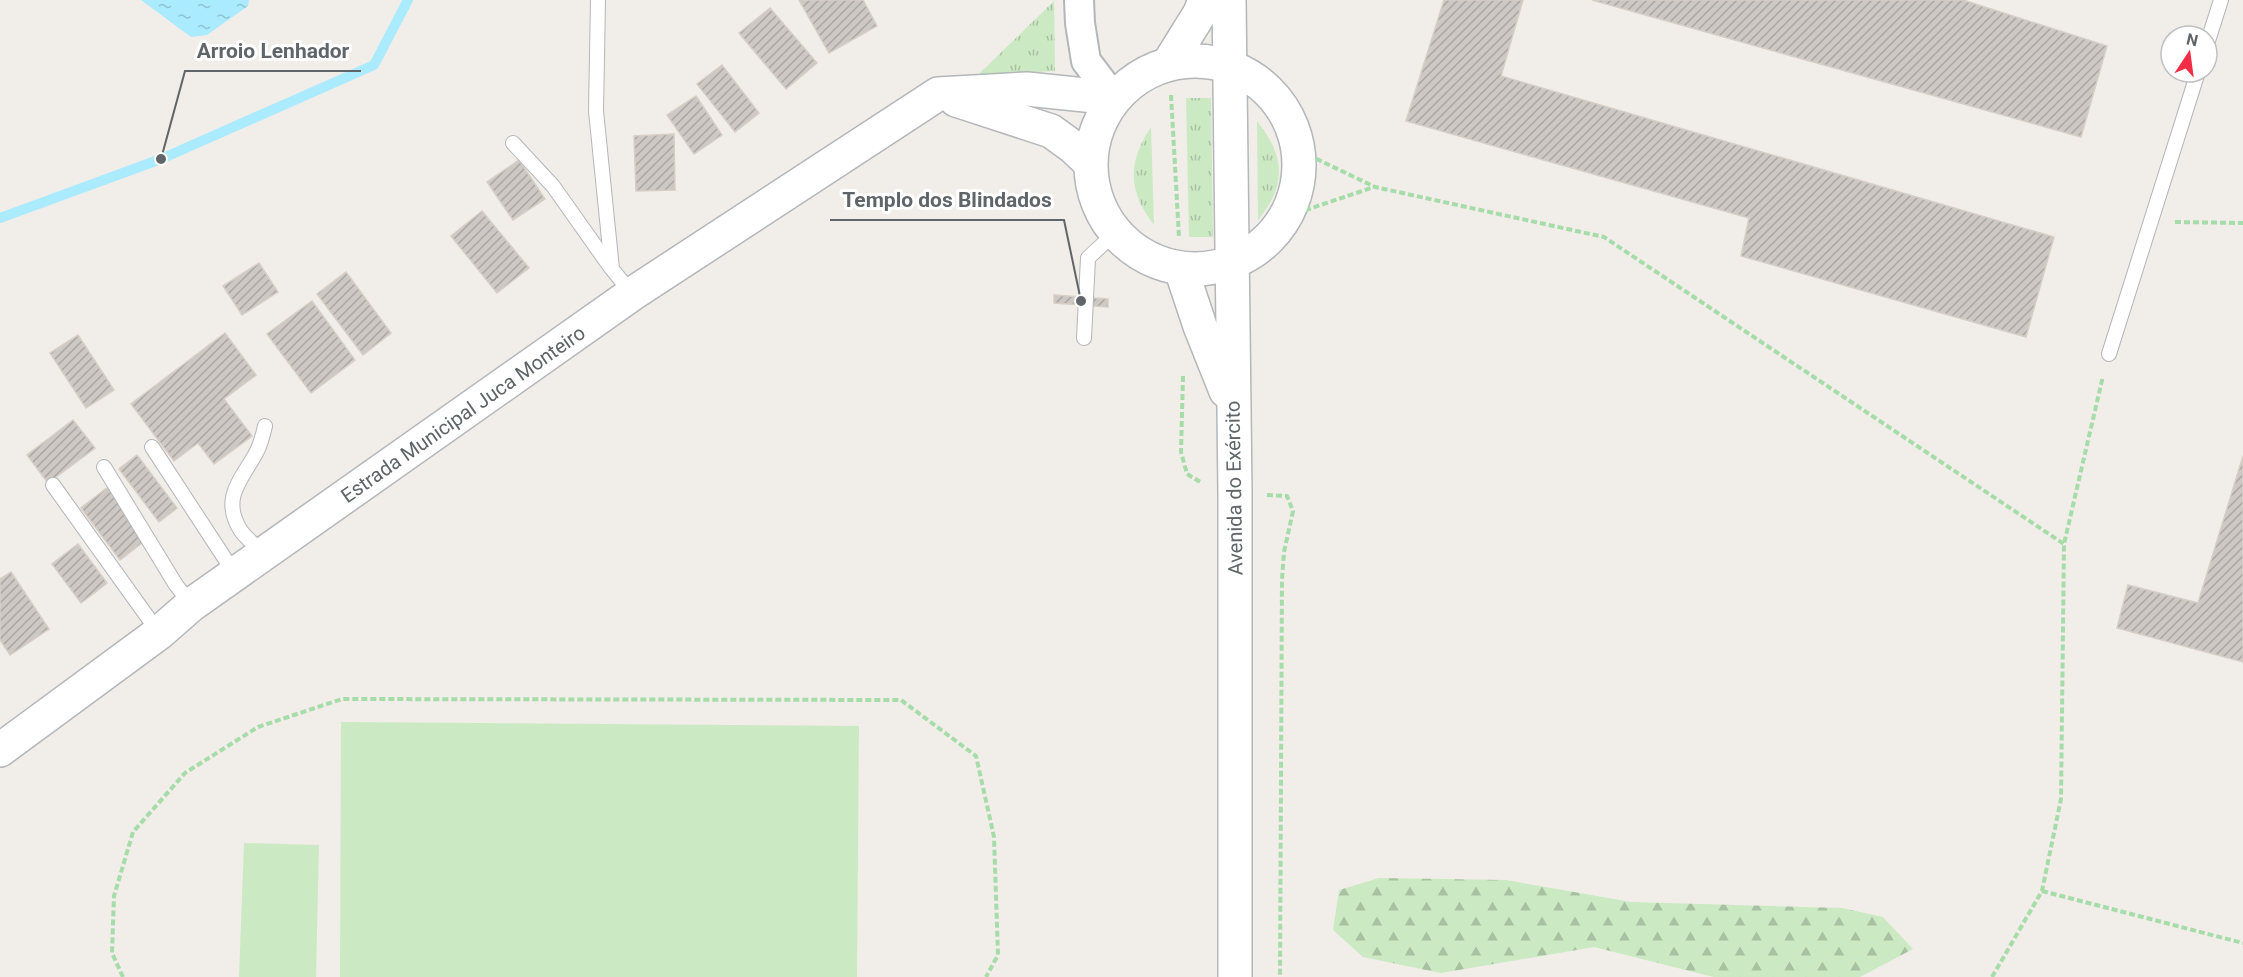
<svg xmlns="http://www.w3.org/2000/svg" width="2243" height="977" viewBox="0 0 2243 977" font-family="Roboto,sans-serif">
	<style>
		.grass { fill: url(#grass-tufts) }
		.forest { fill: url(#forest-firs) }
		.pitch { fill: #cbeac3 }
		.water { fill: url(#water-ripples) }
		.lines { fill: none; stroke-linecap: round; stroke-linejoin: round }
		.stream { stroke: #aaebff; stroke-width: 10 }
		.building { fill: url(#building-hatch); stroke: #d7cec5; stroke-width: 1.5 }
		.service-casing { stroke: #b3b7ba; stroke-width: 16 }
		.minor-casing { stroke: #b3b7ba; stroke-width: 32 }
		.tertiary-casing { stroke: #b3b7ba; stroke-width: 36 }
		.path { stroke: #a6dca9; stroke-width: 4; stroke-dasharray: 6 3; stroke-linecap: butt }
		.service { stroke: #fff; stroke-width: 14 }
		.minor { stroke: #fff; stroke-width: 28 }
		.tertiary { stroke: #fff; stroke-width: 33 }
		.labels { text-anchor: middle; stroke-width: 6; stroke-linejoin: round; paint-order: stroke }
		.street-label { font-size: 20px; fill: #5f6568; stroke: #fff }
		.leader { fill: none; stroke: #5f6568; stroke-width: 2 }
		.callout-dot { fill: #5f6568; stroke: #fff; stroke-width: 2 }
		.callout-label { font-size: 21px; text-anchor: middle; font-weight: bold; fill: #5f6568; stroke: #fff; stroke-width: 6; stroke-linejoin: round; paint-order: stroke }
	</style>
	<defs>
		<pattern id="grass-tufts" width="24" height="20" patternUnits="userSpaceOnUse" patternTransform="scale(1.5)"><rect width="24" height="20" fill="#cbeac3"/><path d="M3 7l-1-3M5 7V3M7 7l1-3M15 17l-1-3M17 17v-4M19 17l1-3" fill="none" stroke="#a8c1a2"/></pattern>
		<pattern id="forest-firs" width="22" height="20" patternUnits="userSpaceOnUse" patternTransform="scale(1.5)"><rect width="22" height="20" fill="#cbeac3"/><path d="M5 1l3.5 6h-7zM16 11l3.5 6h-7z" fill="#a8c1a2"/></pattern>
		<pattern id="water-ripples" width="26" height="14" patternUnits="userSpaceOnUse" patternTransform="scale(1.5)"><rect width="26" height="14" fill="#aaebff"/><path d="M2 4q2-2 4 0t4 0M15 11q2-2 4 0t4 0" fill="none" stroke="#8ec2d2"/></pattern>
		<pattern id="building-hatch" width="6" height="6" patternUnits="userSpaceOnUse" patternTransform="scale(1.5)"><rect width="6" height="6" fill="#cdc8c4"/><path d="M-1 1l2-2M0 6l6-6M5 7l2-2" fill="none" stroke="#aaa6a3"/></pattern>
	</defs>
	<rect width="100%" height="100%" fill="#f1ede8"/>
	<g class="grass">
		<path d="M1054,1L1055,71L978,75Z"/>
		<path d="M1186,98H1211L1213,237H1189Z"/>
		<path d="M1257,121C1285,156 1287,185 1258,220Z"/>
		<path d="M1151,127L1154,225C1128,191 1127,163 1151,127Z"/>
	</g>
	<path class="forest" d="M1379,878L1506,880L1631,902L1842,908L1883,917L1913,949L1860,977H1714L1594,947L1441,973L1363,957L1333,930L1339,890Z"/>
	<g class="pitch">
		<path d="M341,722L859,726L857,977H340Z"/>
		<path d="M244,843L319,845L316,977H239Z"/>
	</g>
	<path class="water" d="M141,0H249L248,6L207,35L191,37Z"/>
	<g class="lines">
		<path class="stream" d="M0,218L161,159L374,65L408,0"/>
	</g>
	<g class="building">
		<path d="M799,0H863L877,26L829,53Z"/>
		<path d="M1444,0H1523L1501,76L2054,237L2026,337L1741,256L1749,218L1406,121Z"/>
		<path d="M1592,0H1963L2107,46L2081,137Z"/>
		<path d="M770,8L817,63L786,89L739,33Z"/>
		<path d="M722,65L759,113L735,132L697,84Z"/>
		<path d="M696,96L722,135L694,154L667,115Z"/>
		<path d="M674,134L675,190L636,191L634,136Z"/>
		<path d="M519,160L545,199L513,220L487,182Z"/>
		<path d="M482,211L529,268L497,293L451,236Z"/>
		<path d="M259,263L278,292L242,315L223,286Z"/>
		<path d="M346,272L391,333L363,355L317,294Z"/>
		<path d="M1054,295L1108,299V307L1054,303Z"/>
		<path d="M312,301L355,360L311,393L267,334Z"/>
		<path d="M225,333L256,375L224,399L252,436L214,464L198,443L174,461L131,404Z"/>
		<path d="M78,335L114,390L86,408L50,353Z"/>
		<path d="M73,420L95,448L48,483L27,455Z"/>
		<path d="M137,455L177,508L159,522L119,469Z"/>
		<path d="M2243,456V662L2117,628L2128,585L2198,603Z"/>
		<path d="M108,487L147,539L120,560L81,508Z"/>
		<path d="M78,544L107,583L81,603L52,564Z"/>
		<path d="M11,572L49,629L10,655L0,640V579Z"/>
	</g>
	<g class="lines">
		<defs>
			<g id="service">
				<path d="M598,0L596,111L612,269L632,294"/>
				<path d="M2207,44L2221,0"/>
				<path d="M513,143L553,186L611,268"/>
				<path d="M1084,338L1088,258L1115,233"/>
				<path d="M2109,354L2198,72"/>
				<path d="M152,447L235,574"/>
				<path d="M104,467L176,585L191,604"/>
				<path d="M53,485L159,633"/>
				<path d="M264,554C257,547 247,539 241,531C220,498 242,479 256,453C261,444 263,435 265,426"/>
			</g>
			<path id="minor" d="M1079,0L1080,23L1086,61L1114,98"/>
			<g id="tertiary">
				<path d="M1229,0L1235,493V977"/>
				<circle cx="1195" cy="165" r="104"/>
				<path d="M1169,63L1200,13L1205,0"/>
				<path d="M956,100L1051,131L1073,147L1090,163"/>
				<path d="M1181,269L1200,326L1226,391"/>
				<path d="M0,750L159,633L191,605L632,294L938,94L1027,89L1114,98"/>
			</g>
		</defs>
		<use href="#service" class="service-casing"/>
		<use href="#minor" class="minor-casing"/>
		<use href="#tertiary" class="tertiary-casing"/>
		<g class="path">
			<path d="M1171,95L1179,237"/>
			<path d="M1300,151L1375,187L1604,237L2064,544"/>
			<path d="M1288,216L1374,187"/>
			<path d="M2175,222L2243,223"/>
			<path d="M1183,376L1181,452L1187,474L1202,483"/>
			<path d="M1267,495L1287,496L1293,511L1284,552L1282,579L1280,977"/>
			<path d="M2042,891L2243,943"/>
			<path d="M123,977L112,953L114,896L133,832L185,773L258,727L342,699L901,700L976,756L994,837L998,955L986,977"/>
			<path d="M1992,977L2042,891L2061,799L2064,544L2103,376"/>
		</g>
		<use href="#service" class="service"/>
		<use href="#minor" class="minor"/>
		<use href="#tertiary" class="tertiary"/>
	</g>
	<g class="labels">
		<g class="street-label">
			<text transform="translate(463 414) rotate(-35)" y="7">Estrada Municipal Juca Monteiro</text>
			<text transform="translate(1234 488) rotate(-91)" y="7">Avenida do Exército</text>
		</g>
	</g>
	<path class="leader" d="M161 159L185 71H361M1081 301L1064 220H830"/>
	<g class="callout-dot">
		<circle cx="161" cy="159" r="6"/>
		<circle cx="1081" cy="301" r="6"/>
	</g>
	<g class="callout-label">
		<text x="273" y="58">Arroio Lenhador</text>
		<text x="947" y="207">Templo dos Blindados</text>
	</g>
	<g transform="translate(2189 54) rotate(13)"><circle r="28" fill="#ffffff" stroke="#bfc1c3" stroke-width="1.5"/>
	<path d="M0-4.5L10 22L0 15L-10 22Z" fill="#f22d45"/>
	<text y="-9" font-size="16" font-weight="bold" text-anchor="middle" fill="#5f6568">N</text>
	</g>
</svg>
